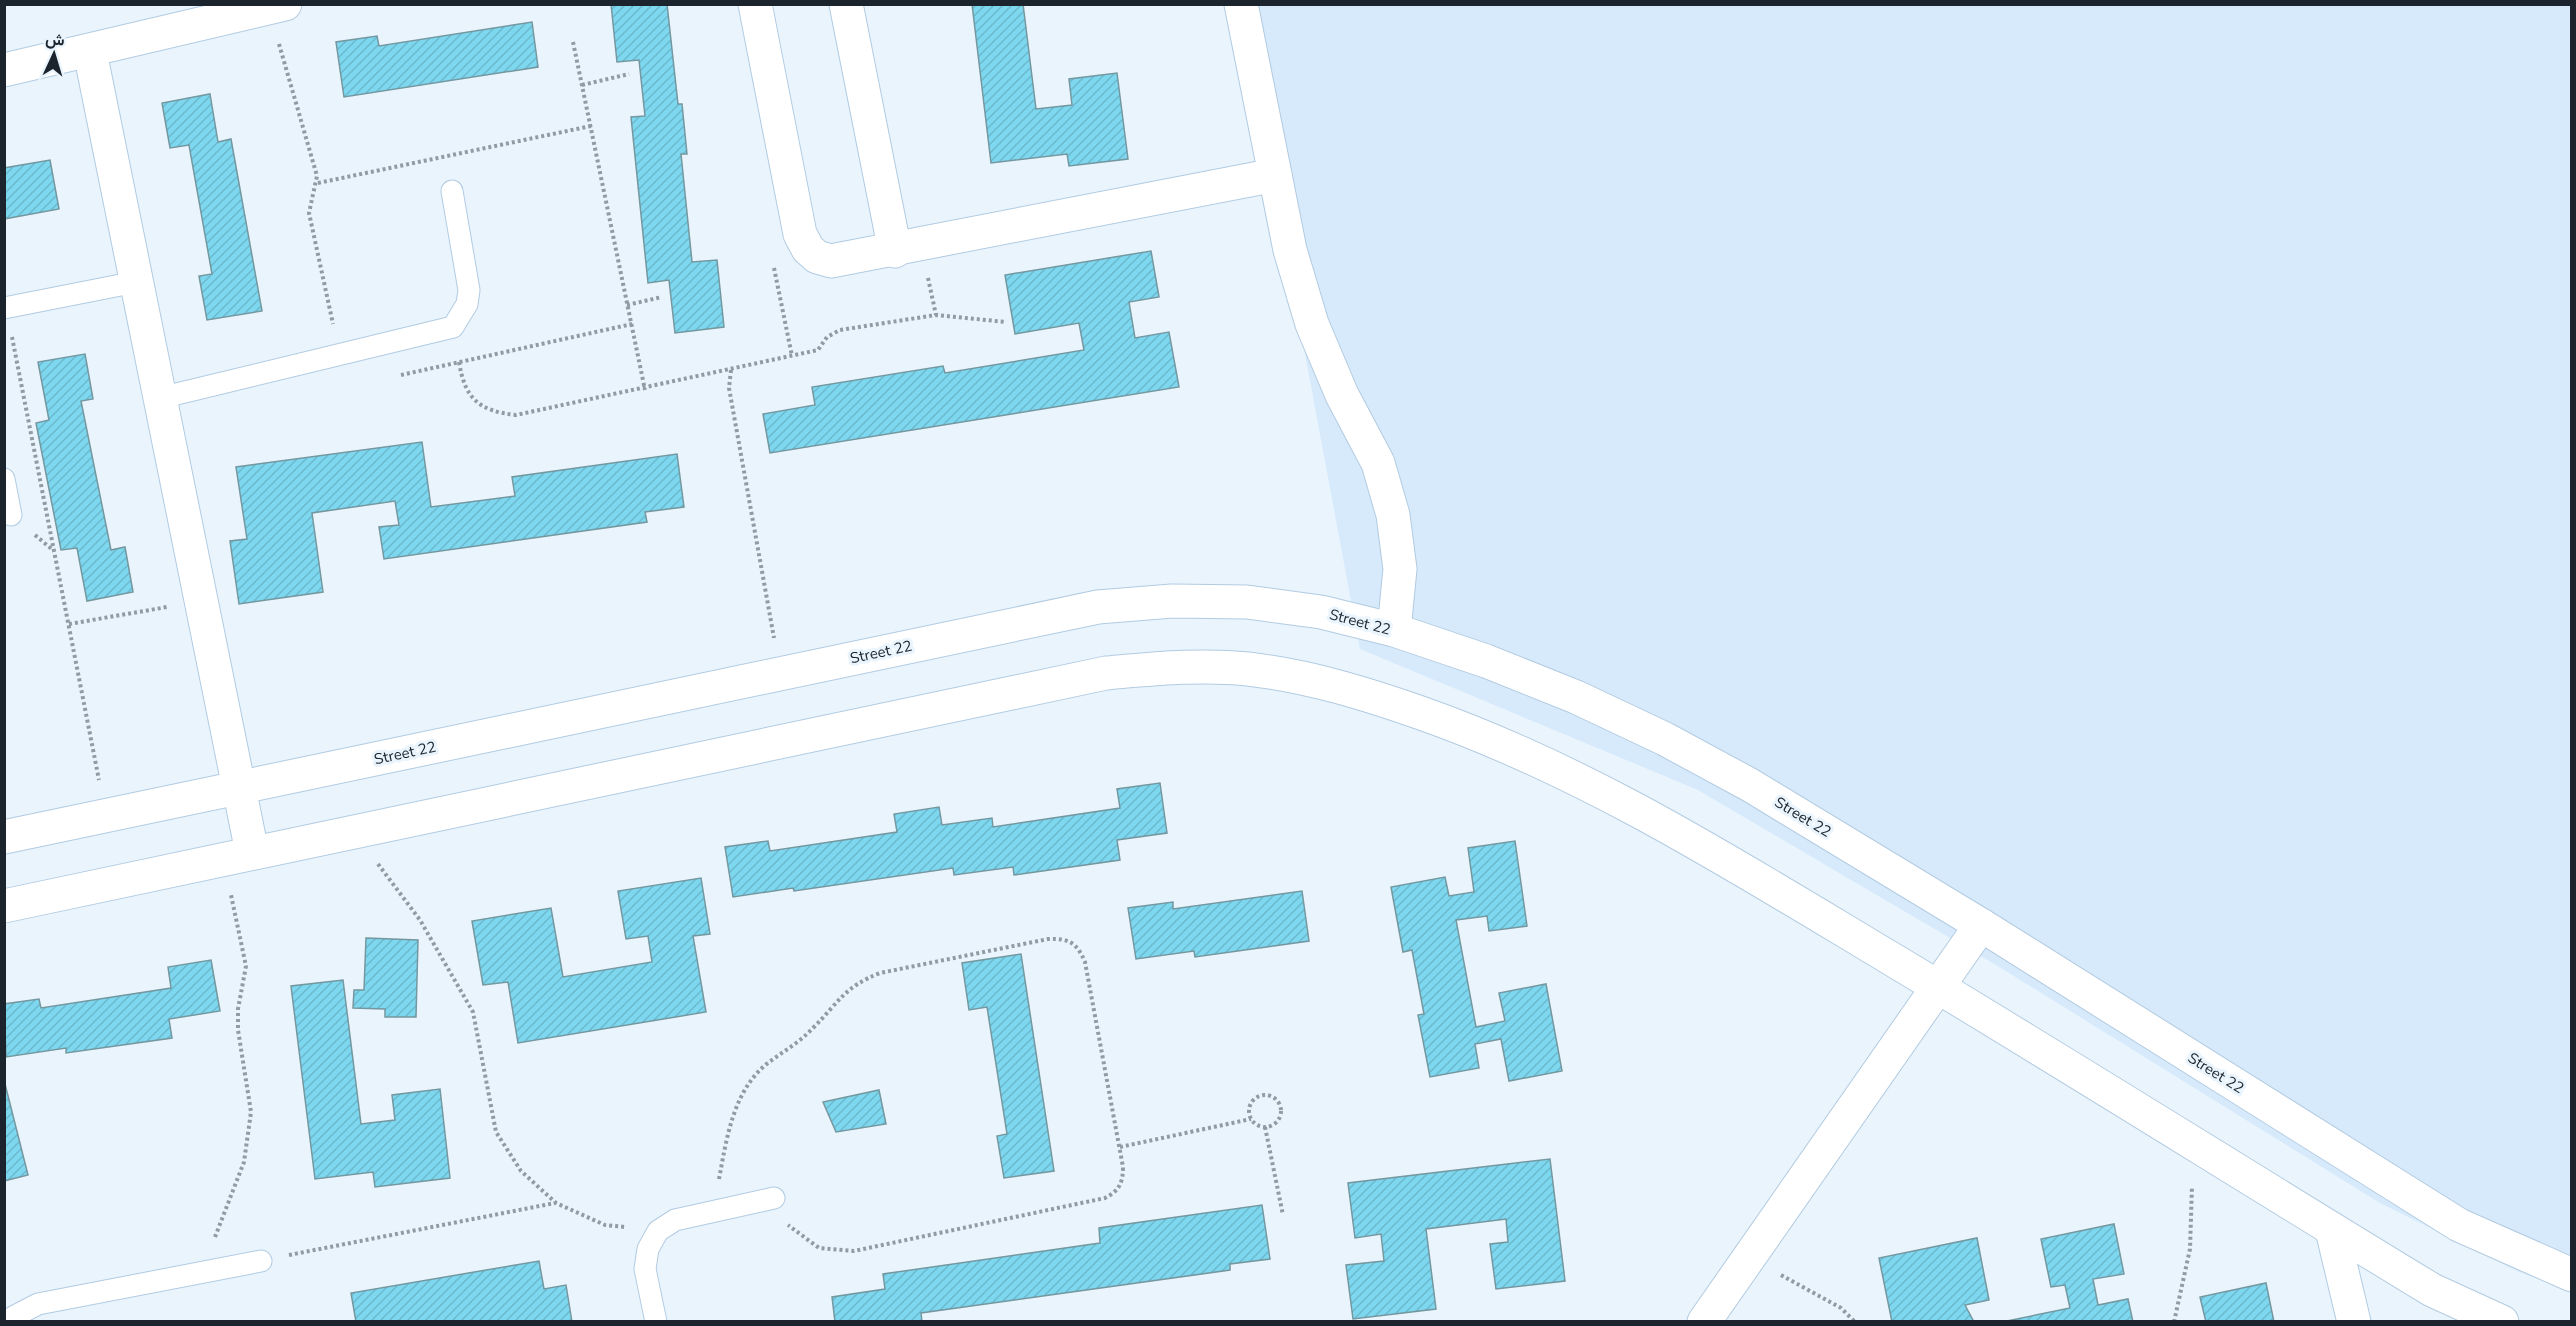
<svg xmlns="http://www.w3.org/2000/svg" width="2576" height="1326" viewBox="0 0 2576 1326" font-family="'Nunito Sans',Vazirmatn,sans-serif">
	<style>
		.built { fill: #d7eafb }
		.building { fill: url(#building-hatch); stroke: #7497a0; stroke-width: 1.5 }
		.lines { fill: none; stroke-linecap: round; stroke-linejoin: round }
		.lane-casing { stroke: #b2cbe1; stroke-width: 23 }
		.street-casing { stroke: #b2cbe1; stroke-width: 35 }
		.path { stroke: #919ba4; stroke-width: 4; stroke-dasharray: 3 3; stroke-linecap: butt }
		.lane { stroke: #fff; stroke-width: 21 }
		.street { stroke: #fff; stroke-width: 33 }
		.labels { text-anchor: middle; stroke-width: 6; stroke-linejoin: round; paint-order: stroke }
		.street-label { font-size: 15px; fill: #1b242c; stroke: #e9f4fd }
	</style>
	<defs>
		<pattern id="building-hatch" width="6" height="6" patternUnits="userSpaceOnUse" patternTransform="scale(1.5)"><rect width="6" height="6" fill="#7dd8ef"/><path d="M-1 1l2-2M0 6l6-6M5 7l2-2" fill="none" stroke="#6bb9cd"/></pattern>
	</defs>
	<rect width="100%" height="100%" fill="#e9f4fd"/>
	<path class="built" d="M1240,5H2571V1292L2517,1271L2380,1203L2001,968L1698,790L1360,649Z"/>
	<g class="building">
		<path d="M611,4H667L678,104H682L687,154H681L692,262L717,260L724,327L675,333L669,280L648,283L631,117L645,116L639,60L617,62Z"/>
		<path d="M972,4H1023L1036,109L1072,105L1069,79L1117,73L1128,159L1069,166L1067,154L991,163Z"/>
		<path d="M532,22L538,67L344,97L336,42L377,36L379,46Z"/>
		<path d="M210,94L218,142L231,139L262,311L207,320L199,276L212,274L189,145L170,148L162,103Z"/>
		<path d="M50,160L59,209L4,219V168Z"/>
		<path d="M1151,251L1159,297L1129,302L1135,338L1169,332L1179,387L770,453L763,414L815,405L812,387L943,366L945,373L1084,350L1079,323L1015,334L1005,275Z"/>
		<path d="M85,354L93,399L81,401L111,550L125,547L133,592L87,601L77,548L61,550L36,423L49,420L38,362Z"/>
		<path d="M422,442L431,507L515,496L512,477L677,454L684,507L645,512L647,522L384,559L379,527L399,525L395,501L312,513L323,592L239,604L230,541L247,539L236,467Z"/>
		<path d="M1160,783L1167,833L1117,840L1120,860L1014,875L1013,867L954,875L953,868L794,891L793,888L733,897L725,847L768,841L770,851L897,832L894,814L939,807L942,825L992,818L993,827L1120,808L1117,789Z"/>
		<path d="M1515,841L1527,926L1489,931L1487,916L1456,920L1476,1027L1505,1021L1499,993L1546,984L1562,1071L1509,1081L1501,1039L1475,1044L1479,1068L1430,1077L1418,1015L1424,1014L1412,950L1403,952L1391,887L1445,877L1449,896L1474,892L1468,848Z"/>
		<path d="M701,878L710,934L693,936L706,1012L518,1043L508,982L483,985L472,921L551,908L563,977L652,962L648,936L626,939L618,891Z"/>
		<path d="M1302,891L1309,941L1195,957L1194,951L1136,959L1128,908L1173,902V909Z"/>
		<path d="M366,938L418,940L416,1017H385V1009L353,1008L354,990H364Z"/>
		<path d="M1021,954L1054,1171L1004,1178L997,1136L1007,1134L987,1007L969,1010L962,963Z"/>
		<path d="M211,960L220,1011L169,1019L172,1038L66,1053V1048L6,1057L4,1004L39,999L41,1008L171,988L168,967Z"/>
		<path d="M343,980L361,1124L395,1120L392,1095L440,1089L450,1178L375,1187L373,1172L315,1179L291,986Z"/>
		<path d="M4,1080L28,1175L4,1181Z"/>
		<path d="M879,1090L886,1124L836,1132L823,1102Z"/>
		<path d="M1550,1159L1565,1281L1496,1289L1490,1244L1508,1242L1506,1219L1426,1229L1436,1309L1353,1319L1346,1265L1384,1261L1381,1234L1355,1238L1348,1183Z"/>
		<path d="M1262,1205L1270,1259L1230,1264V1270L921,1313L922,1322H835L832,1297L885,1289L883,1274L1100,1243L1099,1228Z"/>
		<path d="M2114,1224L2124,1274L2093,1279L2098,1305L2128,1299L2133,1322H2002L2070,1308L2065,1285L2051,1287L2041,1239Z"/>
		<path d="M1977,1238L1989,1300L1965,1305L1974,1322H1892L1879,1258Z"/>
		<path d="M539,1261L544,1289L566,1285L572,1322H356L351,1293Z"/>
		<path d="M2266,1283L2274,1322H2206L2200,1297Z"/>
	</g>
	<g class="lines">
		<defs>
			<g id="lane">
				<path d="M4,308L136,282"/>
				<path d="M160,398L453,327L467,304L469,290L452,191"/>
				<path d="M4,479L11,515"/>
				<path d="M10,1322L13,1317L38,1304L261,1261"/>
				<path d="M656,1322L645,1269L648,1249L658,1231L675,1220L774,1198"/>
			</g>
			<g id="street">
				<path d="M755,4L800,234L808,249L817,257L831,261L1275,175"/>
				<path d="M846,4L895,251"/>
				<path d="M1241,4L1290,250L1312,324L1342,395L1378,463L1393,515L1400,569L1394,630"/>
				<path d="M90,52L252,852"/>
				<path d="M4,70L285,4"/>
				<path d="M4,837L1098,607L1172,601L1247,602L1321,612L1394,630L1486,661L1576,697L1665,739L1750,785L1981,925L2459,1225L2572,1275"/>
				<path d="M4,906L1106,673C1153,669 1200,664 1248,669C1308,676 1364,693 1421,713C1589,772 1738,867 1890,958C2072,1067 2251,1180 2432,1290L2502,1322"/>
				<path d="M2332,1230L2354,1322"/>
				<path d="M1704,1322L1981,925"/>
			</g>
		</defs>
		<use href="#lane" class="lane-casing"/>
		<use href="#street" class="street-casing"/>
		<g class="path">
			<path d="M573,42L645,390"/>
			<path d="M279,44L317,176L309,213L333,324"/>
			<path d="M582,85L629,74"/>
			<path d="M318,183L591,126"/>
			<path d="M774,268L792,356"/>
			<path d="M928,278L936,315"/>
			<path d="M627,305L662,297"/>
			<path d="M12,337L99,780"/>
			<path d="M459,362C465,399 479,411 516,415L818,350L827,337L840,330L936,315L1006,322"/>
			<path d="M731,370L729,388L774,638"/>
			<path d="M401,375L632,324"/>
			<path d="M35,535L54,551"/>
			<path d="M69,624L167,607"/>
			<path d="M378,864L420,920L473,1012L496,1132L521,1171L556,1203L605,1225L625,1227"/>
			<circle cx="1265" cy="1111" r="16"/>
			<path d="M1265,1127L1283,1215"/>
			<path d="M1120,1147L1251,1119"/>
			<path d="M719,1179C727,1137 733,1090 769,1062C784,1051 800,1042 813,1028C839,1002 844,987 880,973L1048,939C1069,938 1077,943 1085,962L1123,1167C1123,1183 1119,1191 1105,1198L854,1251L819,1248L788,1225"/>
			<path d="M215,1237L244,1162L251,1112L238,1030V1009L246,966L231,895"/>
			<path d="M289,1255L555,1203"/>
			<path d="M1781,1275L1841,1308L1855,1322"/>
			<path d="M2174,1322L2190,1249L2192,1186"/>
		</g>
		<use href="#lane" class="lane"/>
		<use href="#street" class="street"/>
	</g>
	<g class="labels">
		<g class="street-label">
			<text transform="translate(1360 622) rotate(15)" y="5">Street 22</text>
			<text transform="translate(881 652) rotate(-12)" y="5">Street 22</text>
			<text transform="translate(405 753) rotate(-12)" y="5">Street 22</text>
			<text transform="translate(1803 817) rotate(31)" y="5">Street 22</text>
			<text transform="translate(2216 1073) rotate(32)" y="5">Street 22</text>
		</g>
	</g>
	<rect width="2576" height="1326" fill="none" stroke="#1b242c" stroke-width="12"/>
	<g transform="translate(54 54) rotate(4)" stroke="#e9f4fd" stroke-width="4.5" paint-order="stroke">
	<path d="M0-4.5L10 22L0 15L-10 22Z" fill="#1b242c"/>
	<text y="-9" font-size="16" font-weight="bold" text-anchor="middle" fill="#1b242c">ش</text>
	</g>
</svg>
